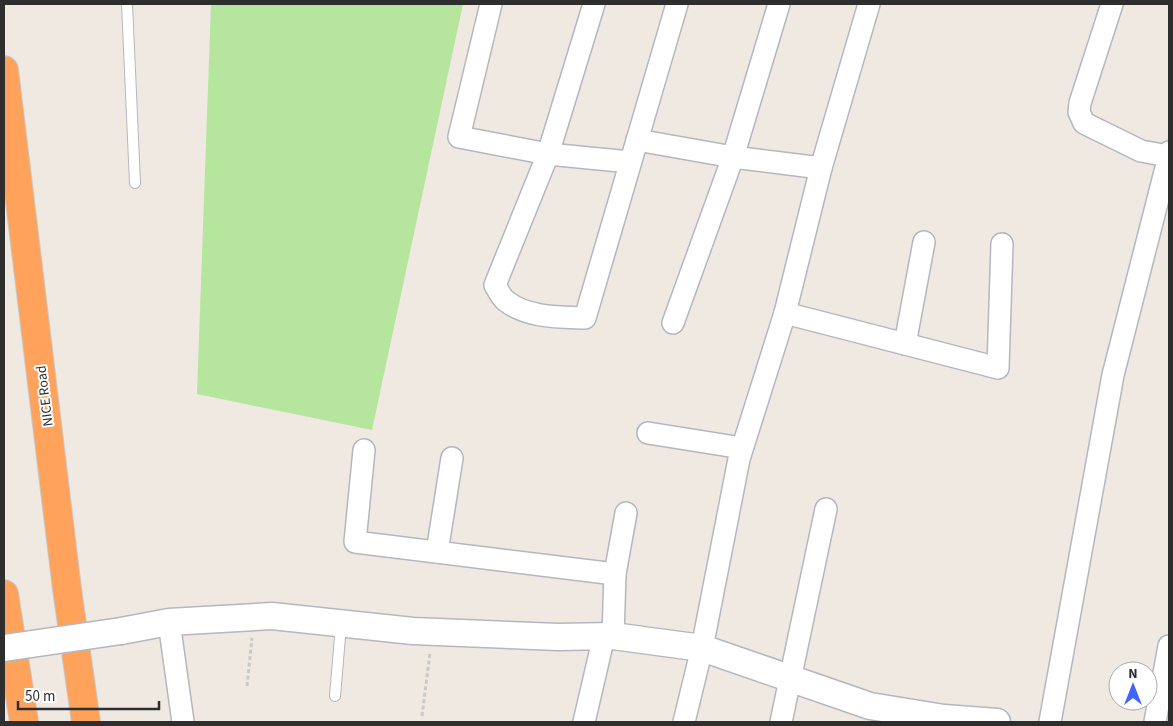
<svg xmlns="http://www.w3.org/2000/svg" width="1173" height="726" viewBox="0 0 1173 726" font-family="'Source Sans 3',sans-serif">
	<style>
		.green { fill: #b6e59e }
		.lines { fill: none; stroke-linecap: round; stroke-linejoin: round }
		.service-casing { stroke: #b4b7c1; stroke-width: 12 }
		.minor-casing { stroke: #b4b7c1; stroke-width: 24 }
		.tertiary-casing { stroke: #b4b7c1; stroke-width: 29 }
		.motorway-casing { stroke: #c9c9c9; stroke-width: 30 }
		.path { stroke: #c9c9c9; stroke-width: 3; stroke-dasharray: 4 2.5; stroke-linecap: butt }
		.service { stroke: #fff; stroke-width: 10 }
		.minor { stroke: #fff; stroke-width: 21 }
		.tertiary { stroke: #fff; stroke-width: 26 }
		.motorway { stroke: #ffa35c; stroke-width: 28 }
		.tertiary-bridge-casing { stroke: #b4b7c1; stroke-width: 29; stroke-linecap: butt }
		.tertiary-bridge { stroke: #fff; stroke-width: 26 }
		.labels { text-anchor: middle; stroke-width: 4; stroke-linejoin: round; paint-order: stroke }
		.street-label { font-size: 14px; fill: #2e2e2e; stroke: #fff }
	</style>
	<rect width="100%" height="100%" fill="#efe9e1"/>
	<path class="green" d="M211,4H463L372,430L197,394Z"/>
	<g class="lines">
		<defs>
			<g id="service">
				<path d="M127,4L135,183"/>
				<path d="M335,696L341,625"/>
			</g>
			<g id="minor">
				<path d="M491,4L459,137L548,154L630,162"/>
				<path d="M594,4L548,154L495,285C498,290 501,297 506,301C528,318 559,317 585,318L677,4"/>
				<path d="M1112,4L1080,103L1079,112L1084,123L1141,151L1168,156L1169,152"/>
				<path d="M637,140L733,157L779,4"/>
				<path d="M785,313L998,368L1002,244"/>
				<path d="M673,323L733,157L821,168L869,4"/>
				<path d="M905,344L924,242"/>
				<path d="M648,433L742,448"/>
				<path d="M364,450L355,542L615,574"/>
				<path d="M437,552L452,458"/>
				<path d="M169,622L183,722"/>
				<path d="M613,636L615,574L626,513"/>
				<path d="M584,722L604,636"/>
				<path d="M684,722L702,648L739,459L785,313L821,168"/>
				<path d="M781,722L826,509"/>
				<path d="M1050,722L1113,375L1169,156"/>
				<path d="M1155,722L1169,646"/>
			</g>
			<path id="tertiary" d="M121,631L169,622L272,616L413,631L558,637L613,636L702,648L870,706L944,718L997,722"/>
			<g id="motorway">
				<path d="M4,70L67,589L86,722"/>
				<path d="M4,594L24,722"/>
			</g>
		</defs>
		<use href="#service" class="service-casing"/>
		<use href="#minor" class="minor-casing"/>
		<use href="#tertiary" class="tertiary-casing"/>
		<use href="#motorway" class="motorway-casing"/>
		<g class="path">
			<path d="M247,686L252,638"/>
			<path d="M422,716L430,653"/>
		</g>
		<use href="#service" class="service"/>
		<use href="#minor" class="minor"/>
		<use href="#tertiary" class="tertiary"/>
		<use href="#motorway" class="motorway"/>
		<defs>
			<path id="tertiary-bridge" d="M4,648L121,631"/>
		</defs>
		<use href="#tertiary-bridge" class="tertiary-bridge-casing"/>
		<use href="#tertiary-bridge" class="tertiary-bridge"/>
	</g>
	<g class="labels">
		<g class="street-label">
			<text transform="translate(44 396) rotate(-97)" y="5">NICE Road</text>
		</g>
	</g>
	<rect width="1173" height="726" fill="none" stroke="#2e2e2e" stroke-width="10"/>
	<g transform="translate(1133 686)"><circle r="24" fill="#ffffff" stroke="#ababab"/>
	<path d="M0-4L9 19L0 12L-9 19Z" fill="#4264fb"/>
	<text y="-8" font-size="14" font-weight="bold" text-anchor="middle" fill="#2e2e2e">N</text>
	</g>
	<path d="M18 701v8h141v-8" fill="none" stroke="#2e2e2e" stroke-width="2.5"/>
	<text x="25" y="701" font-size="15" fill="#2e2e2e" stroke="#ffffff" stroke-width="4" paint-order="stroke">50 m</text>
</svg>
